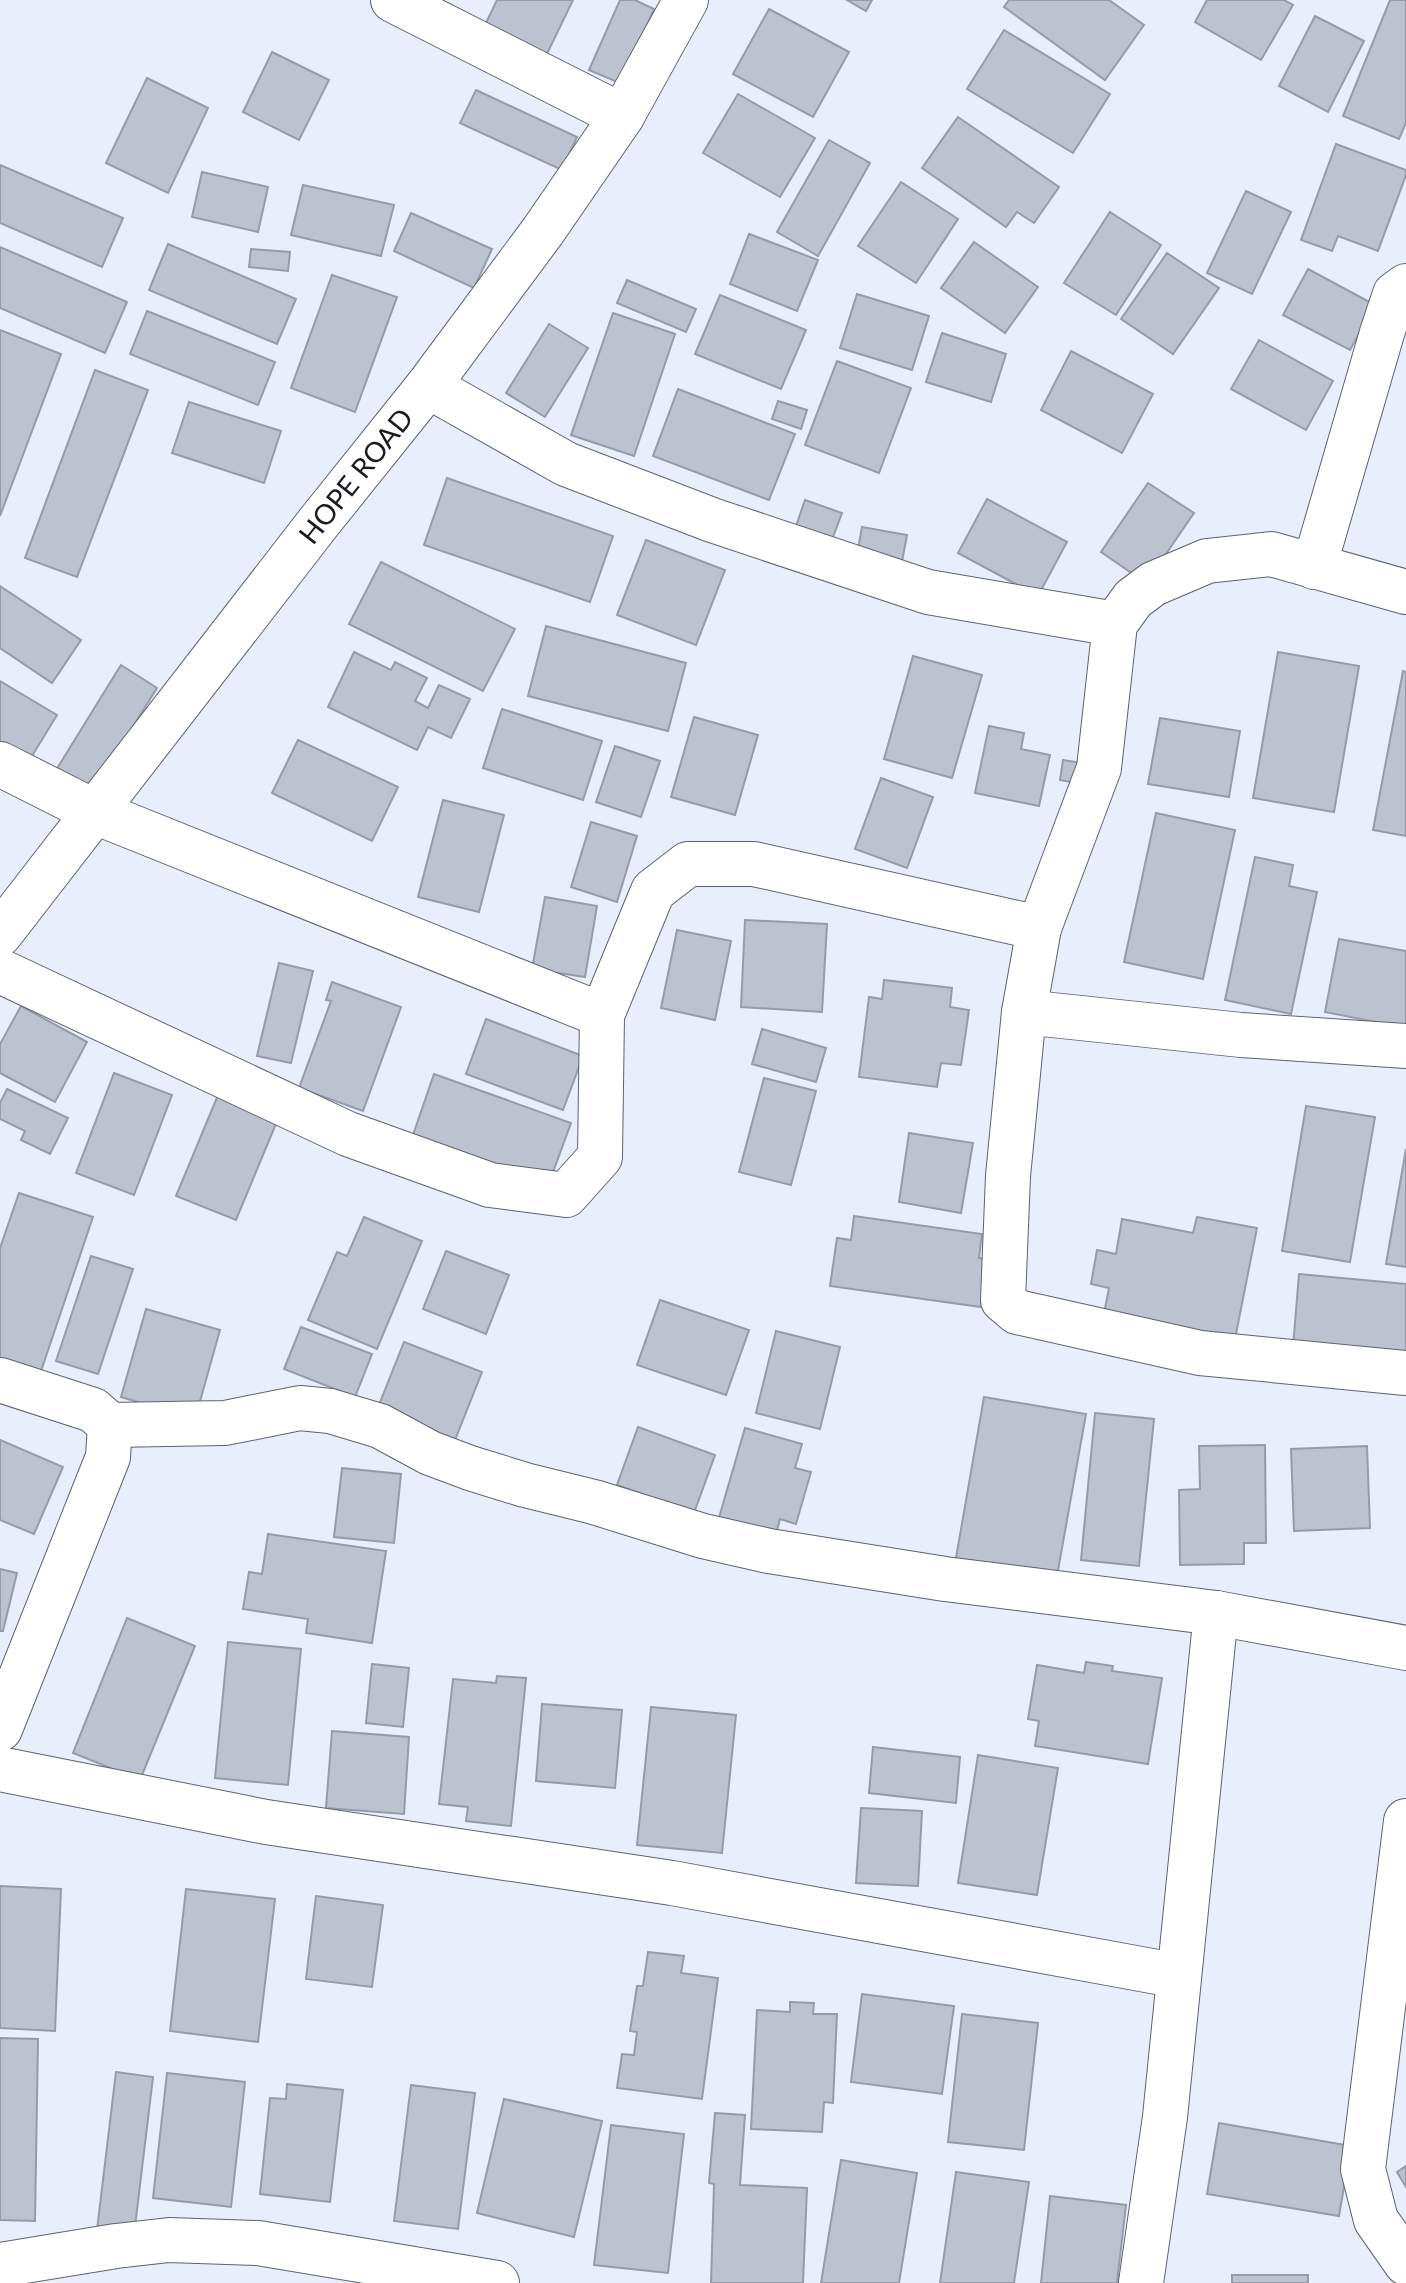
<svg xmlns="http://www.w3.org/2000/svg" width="1406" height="2283" viewBox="0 0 1406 2283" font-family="Lato,sans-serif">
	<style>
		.building { fill: #bcc2cf; stroke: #969ba8; stroke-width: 2 }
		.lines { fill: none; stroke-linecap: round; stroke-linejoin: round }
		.minor-casing { stroke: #5d636e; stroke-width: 46 }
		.minor { stroke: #fff; stroke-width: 44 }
		.labels { text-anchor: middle; stroke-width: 7; stroke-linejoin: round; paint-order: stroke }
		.street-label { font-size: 28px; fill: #191b1f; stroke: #fafbfd }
	</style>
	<rect width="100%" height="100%" fill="#e8eefb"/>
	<g class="building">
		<path d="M497,0H573L547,54L485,25Z"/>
		<path d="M620,0H635L654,9L622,84L589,70Z"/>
		<path d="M847,0H872L866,11Z"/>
		<path d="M1009,0H1109L1144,25L1105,80L1004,7Z"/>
		<path d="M1207,0H1284L1293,5L1261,60L1195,22Z"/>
		<path d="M1390,0H1406V123L1399,139L1343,116Z"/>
		<path d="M769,9L849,52L813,117L733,74Z"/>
		<path d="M1315,16L1364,41L1328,112L1279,86Z"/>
		<path d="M1004,30L1110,94L1073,153L967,89Z"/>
		<path d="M272,52L329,80L299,140L243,112Z"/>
		<path d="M147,78L208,108L168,193L106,163Z"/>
		<path d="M476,90L577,137L562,170L460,123Z"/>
		<path d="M738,94L815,138L780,197L703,153Z"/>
		<path d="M958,117L1059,187L1034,223L1017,212L1006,227L922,168Z"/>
		<path d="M829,140L870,163L818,256L777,232Z"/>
		<path d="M1336,144L1406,170V175L1378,251L1338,236L1332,251L1301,240Z"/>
		<path d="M0,165L123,218L102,267L0,223Z"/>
		<path d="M202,172L268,187L258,232L192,217Z"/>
		<path d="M901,182L958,219L916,283L858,246Z"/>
		<path d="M303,185L394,205L381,256L291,235Z"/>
		<path d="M1246,191L1291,212L1252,294L1207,273Z"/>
		<path d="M1110,212L1161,245L1116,315L1064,283Z"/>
		<path d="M411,213L492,249L474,288L394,251Z"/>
		<path d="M749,234L818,260L797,311L730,284Z"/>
		<path d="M974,242L1038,287L1005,333L941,288Z"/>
		<path d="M168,244L296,299L277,344L149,290Z"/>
		<path d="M0,247L127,302L105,353L0,308Z"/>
		<path d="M251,249L290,252L288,271L249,267Z"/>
		<path d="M1167,253L1219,288L1173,354L1121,319Z"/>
		<path d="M1308,269L1375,305L1350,350L1283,315Z"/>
		<path d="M332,275L397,297L355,412L291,388Z"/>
		<path d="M627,280L696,309L686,332L617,303Z"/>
		<path d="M857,294L929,316L912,370L840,348Z"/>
		<path d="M720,295L806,330L781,389L695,354Z"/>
		<path d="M147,311L275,362L258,405L130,354Z"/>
		<path d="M613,313L675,334L634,456L571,435Z"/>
		<path d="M549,324L588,348L545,417L506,393Z"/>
		<path d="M0,330L61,354L0,516Z"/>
		<path d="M942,333L1006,354L991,402L926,382Z"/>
		<path d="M1259,340L1333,381L1306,430L1231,389Z"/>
		<path d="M1071,351L1153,394L1122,453L1041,410Z"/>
		<path d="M837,361L911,388L879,473L805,445Z"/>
		<path d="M95,370L148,390L77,577L25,558Z"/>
		<path d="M678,389L795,434L769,500L653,456Z"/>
		<path d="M778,401L807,410L801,429L772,419Z"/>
		<path d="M189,402L281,431L264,483L172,453Z"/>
		<path d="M447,478L613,536L590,602L424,545Z"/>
		<path d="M1148,483L1194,513L1146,583L1101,552Z"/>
		<path d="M987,499L1067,542L1038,596L958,553Z"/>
		<path d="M805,500L842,513L830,545L794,532Z"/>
		<path d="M862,527L907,535L901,567L856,560Z"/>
		<path d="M646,540L725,570L696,645L617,615Z"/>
		<path d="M381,562L515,629L483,691L349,624Z"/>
		<path d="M0,586L81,640L52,683L0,648Z"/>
		<path d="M546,626L686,663L668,731L528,696Z"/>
		<path d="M354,652L391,670L395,662L427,678L415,701L428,708L439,685L470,699L451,738L428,727L417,750L328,707Z"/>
		<path d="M1278,652L1359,666L1334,812L1253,798Z"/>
		<path d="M913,656L982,675L952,778L884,759Z"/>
		<path d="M121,665L157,688L89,797L53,775Z"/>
		<path d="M1403,671L1406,672V836L1373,830Z"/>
		<path d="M0,681L57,715L29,761L0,744Z"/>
		<path d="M502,709L602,741L583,800L483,768Z"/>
		<path d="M694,717L758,735L735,815L671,797Z"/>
		<path d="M1160,718L1240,731L1229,797L1148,784Z"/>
		<path d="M989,726L1024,733L1021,749L1050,755L1039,806L975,793Z"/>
		<path d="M298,740L398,787L372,841L272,793Z"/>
		<path d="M615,746L660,761L641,817L596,802Z"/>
		<path d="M1063,760L1089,764L1086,785L1060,780Z"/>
		<path d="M881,778L933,797L907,868L855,849Z"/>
		<path d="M443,800L504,815L479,912L418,897Z"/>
		<path d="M1156,813L1235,830L1203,979L1124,962Z"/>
		<path d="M591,822L637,836L617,902L571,887Z"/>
		<path d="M1255,857L1293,865L1289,886L1317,892L1291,1014L1225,1000Z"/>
		<path d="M545,897L597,906L585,977L532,969Z"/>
		<path d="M745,920L827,924L822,1012L741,1007Z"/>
		<path d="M677,930L731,941L715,1020L661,1008Z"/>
		<path d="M1339,939L1406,951V1028L1325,1012Z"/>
		<path d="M279,963L313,971L291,1063L257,1056Z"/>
		<path d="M884,980L952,988L950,1007L969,1010L961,1065L941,1063L937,1087L859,1077L869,997L882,999Z"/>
		<path d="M332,982L401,1007L363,1111L299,1088L331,1001L326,1000Z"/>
		<path d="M21,1006L87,1042L55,1102L0,1073V1044Z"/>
		<path d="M486,1019L583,1056L563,1110L466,1074Z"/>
		<path d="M762,1029L826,1048L816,1082L752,1064Z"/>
		<path d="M114,1073L172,1095L134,1195L76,1173Z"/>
		<path d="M434,1074L571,1123L549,1183L413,1135Z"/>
		<path d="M764,1078L816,1091L791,1185L739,1172Z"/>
		<path d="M7,1089L68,1118L50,1154L21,1140L25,1131L0,1119V1103Z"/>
		<path d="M218,1095L278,1119L236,1220L176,1196Z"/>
		<path d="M1306,1106L1375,1117L1350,1262L1282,1251Z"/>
		<path d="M909,1133L973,1143L961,1213L899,1202Z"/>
		<path d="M1406,1149V1267L1386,1264Z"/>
		<path d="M19,1193L93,1217L38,1380L0,1367V1248Z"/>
		<path d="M854,1216L982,1234L979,1258L988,1259L981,1307L830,1286L837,1238L851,1240Z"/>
		<path d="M364,1217L422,1241L377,1349L308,1320L337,1252L347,1256Z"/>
		<path d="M1197,1217L1257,1228L1233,1349L1102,1324L1109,1288L1091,1284L1097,1250L1116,1254L1122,1219L1193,1233Z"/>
		<path d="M446,1251L509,1275L486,1334L423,1309Z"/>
		<path d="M91,1256L133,1269L98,1374L56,1361Z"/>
		<path d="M1299,1274L1406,1284V1357L1293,1347Z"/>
		<path d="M660,1300L749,1330L726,1395L637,1365Z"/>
		<path d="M146,1309L220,1330L195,1419L121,1397Z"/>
		<path d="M301,1327L372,1354L355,1397L284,1369Z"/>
		<path d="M776,1331L840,1347L820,1429L756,1413Z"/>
		<path d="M404,1342L482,1372L455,1440L377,1410Z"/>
		<path d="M984,1397L1086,1414L1057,1576L956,1558Z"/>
		<path d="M1095,1413L1154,1419L1139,1566L1081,1560Z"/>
		<path d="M638,1427L715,1455L694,1513L617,1485Z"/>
		<path d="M745,1428L802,1444L795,1468L811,1472L796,1524L780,1519L775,1538L718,1521Z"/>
		<path d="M0,1440L63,1467L34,1534L0,1520Z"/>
		<path d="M1265,1445L1266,1543H1244V1564L1180,1565L1179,1490L1200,1489L1199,1446Z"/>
		<path d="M1367,1446L1370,1528L1294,1531L1291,1449Z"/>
		<path d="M342,1468L401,1474L394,1543L334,1537Z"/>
		<path d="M268,1534L386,1551L372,1643L306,1633L308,1619L243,1609L249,1572L262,1574Z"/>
		<path d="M0,1569L17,1573L3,1631H0Z"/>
		<path d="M127,1618L195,1646L140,1780L73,1753Z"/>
		<path d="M228,1642L301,1649L288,1785L215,1778Z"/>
		<path d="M1086,1662L1113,1666L1112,1671L1162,1678L1148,1764L1035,1746L1039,1721L1028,1719L1037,1665L1084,1673Z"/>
		<path d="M372,1664L409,1668L403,1727L366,1723Z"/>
		<path d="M497,1676L526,1678L511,1826L466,1821L468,1807L439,1804L453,1679L496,1683Z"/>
		<path d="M542,1704L622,1710L615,1788L536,1781Z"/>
		<path d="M651,1707L736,1715L722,1853L637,1845Z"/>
		<path d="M332,1731L409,1737L404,1814L326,1808Z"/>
		<path d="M873,1747L960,1757L956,1803L869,1793Z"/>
		<path d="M978,1755L1058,1768L1037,1895L958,1883Z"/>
		<path d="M861,1808L922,1811L918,1886L856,1883Z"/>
		<path d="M0,1886L61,1889L55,2031L0,2028Z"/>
		<path d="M186,1889L275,1899L258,2042L170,2031Z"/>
		<path d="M316,1896L383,1905L372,1987L306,1979Z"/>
		<path d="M648,1952L684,1956L681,1973L718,1978L702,2099L617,2088L622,2054L634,2055L637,2032L630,2031L637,1986H643Z"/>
		<path d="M862,1994L954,2006L942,2094L851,2082Z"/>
		<path d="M790,2002L814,2003L813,2014H837L833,2103L824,2102L822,2132L751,2129L757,2010L790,2012Z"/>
		<path d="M962,2014L1038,2023L1024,2150L948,2142Z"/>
		<path d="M0,2038L38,2039L35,2221L0,2220Z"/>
		<path d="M116,2072L153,2077L134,2235L97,2230Z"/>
		<path d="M167,2073L245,2082L231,2207L153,2198Z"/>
		<path d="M287,2084L343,2090L330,2202L260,2194L270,2098L286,2099Z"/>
		<path d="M411,2085L475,2093L458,2229L394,2221Z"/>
		<path d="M504,2099L602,2121L574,2237L477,2213Z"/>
		<path d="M715,2113L745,2115L740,2185L807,2188L803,2283H711L714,2184L709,2183Z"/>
		<path d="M1219,2123L1351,2146L1339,2216L1207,2194Z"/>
		<path d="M611,2125L684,2134L668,2273L594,2265Z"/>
		<path d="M841,2160L917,2173L899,2283H821Z"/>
		<path d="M1406,2166V2187L1397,2172Z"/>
		<path d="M956,2172L1029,2182L1014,2283H940Z"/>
		<path d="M1050,2196L1126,2205L1117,2283H1041Z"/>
		<rect x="1232" y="2275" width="76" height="8"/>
	</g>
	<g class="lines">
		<defs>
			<g id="minor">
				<path d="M393,0L622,116"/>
				<path d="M428,386L566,464L712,520L928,592L1115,624"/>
				<path d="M1314,567L1382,333L1395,294L1406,286"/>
				<path d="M1406,592L1271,554L1207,561L1153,584L1133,599L1115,624L1099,768L1039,928L1024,1012L1008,1176L1003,1300L1017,1312L1200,1353L1406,1373"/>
				<path d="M0,764L95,812L602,1015"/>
				<path id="s1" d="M0,934L319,522L428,386L543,231L622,116L686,0"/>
				<path d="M0,971L348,1134L490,1185L566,1195L600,1157L602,1015L653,891L688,864H754L1039,928"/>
				<path d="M1024,1012L1241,1035L1406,1046"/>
				<path d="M0,1380L93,1410L110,1425L108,1457L0,1729"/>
				<path d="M110,1425L225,1423L300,1408L330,1411L380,1426L430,1453L470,1468L525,1485L594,1502L703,1536L769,1551L945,1579L1216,1613L1406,1648"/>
				<path d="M0,1769L266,1822L672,1883L1179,1976"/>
				<path d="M1406,1821L1363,2169L1376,2220L1406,2263"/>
				<path d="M0,2265L116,2246L169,2240L258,2243L497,2283"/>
				<path d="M1141,2283L1165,2117L1216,1613"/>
			</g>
		</defs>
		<use href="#minor" class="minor-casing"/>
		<use href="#minor" class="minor"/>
	</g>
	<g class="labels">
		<g class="street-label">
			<text dy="10" stroke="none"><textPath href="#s1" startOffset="580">HOPE ROAD</textPath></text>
		</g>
	</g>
</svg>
